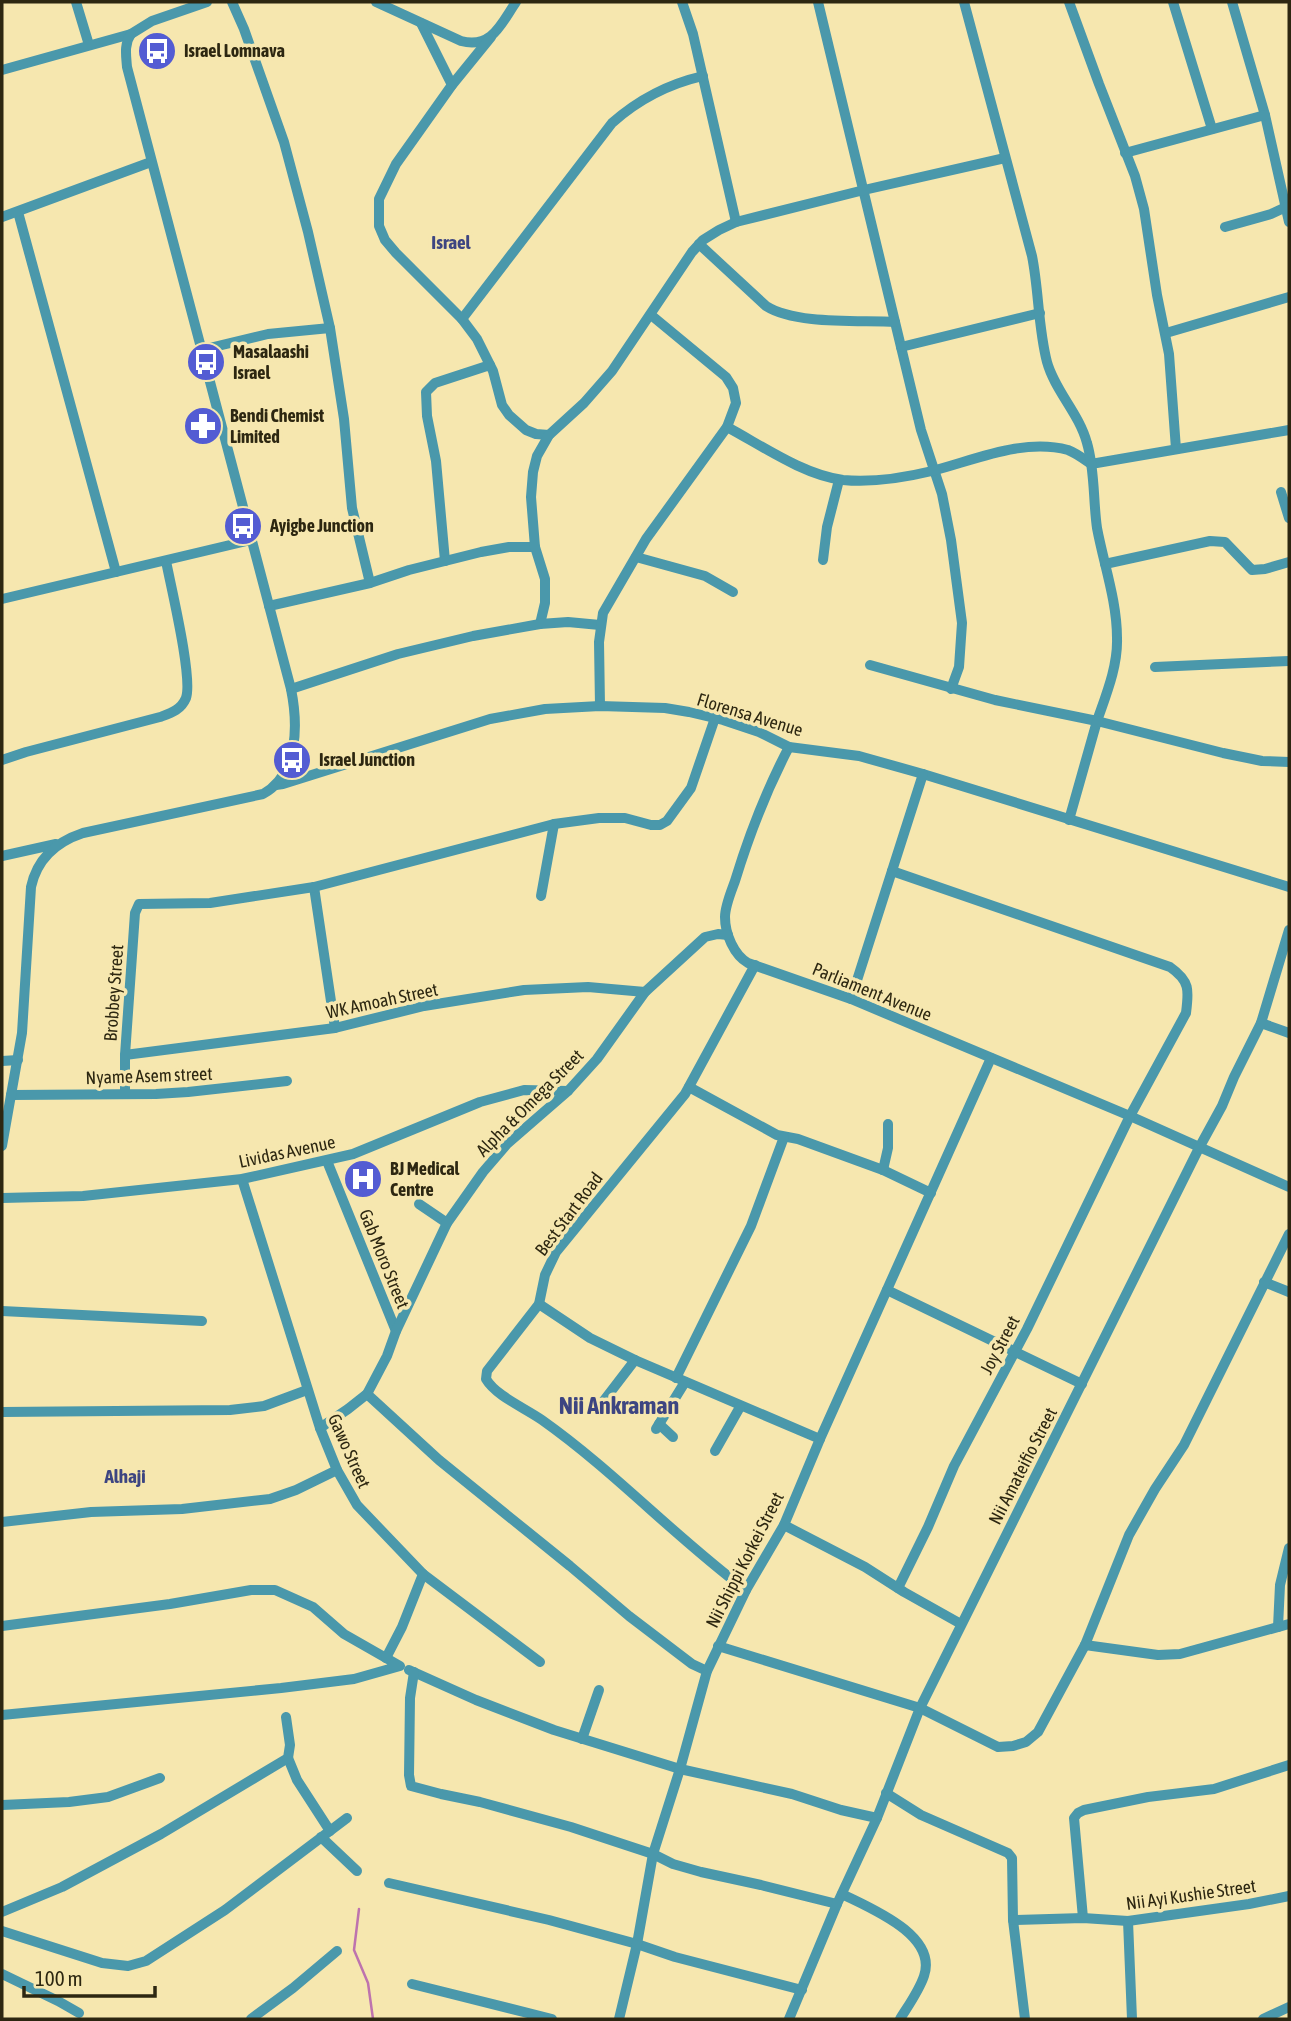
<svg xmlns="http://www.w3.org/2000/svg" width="1291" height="2021" viewBox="0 0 1291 2021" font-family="'Asap Condensed',sans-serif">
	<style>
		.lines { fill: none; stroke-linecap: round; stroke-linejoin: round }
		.stream { stroke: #be73ae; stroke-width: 2.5 }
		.minor { stroke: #4a98ab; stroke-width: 10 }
		.labels { text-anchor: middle; stroke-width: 7; stroke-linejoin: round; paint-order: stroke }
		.poi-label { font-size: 18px; font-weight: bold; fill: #2d2711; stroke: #f6e7af; text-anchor: start }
		.street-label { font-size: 18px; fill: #2d2711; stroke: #f6e7af }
		.neighbourhood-label { font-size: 19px; font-weight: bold; fill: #3d4581; stroke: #f6e7af }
		.district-label { font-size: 24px; font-weight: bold; fill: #3d4581; stroke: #f6e7af }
	</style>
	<rect width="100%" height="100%" fill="#f6e7af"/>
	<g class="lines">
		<path class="stream" d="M359,1909L354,1950L368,1983L373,2019"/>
		<g class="minor">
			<path d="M76,2L89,45"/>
			<path d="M232,2L244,29L284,142L308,232L330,328L344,419L352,508L370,583"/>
			<path d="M376,2L461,41C492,49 501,24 516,2"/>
			<path d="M682,2L693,34L736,222"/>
			<path d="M818,2L921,430L942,494L951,540L962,623L959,667L951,689"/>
			<path d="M1069,2L1099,84L1135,176L1144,209L1157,295L1169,354L1176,449"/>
			<path d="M1173,2L1212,129"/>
			<path d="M1232,2L1265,115L1289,222"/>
			<path d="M421,23L452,85"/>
			<path d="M491,37L452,85L396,164L379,199V226L385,240L396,253L462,319L477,339L493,371L502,405L509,415L526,430L536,434L549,435"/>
			<path d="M2,70L131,34L152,21L207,2"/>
			<path d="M1125,153L1265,115"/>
			<path d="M18,212L116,572"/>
			<path d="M2,217L151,162"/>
			<path d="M1225,227L1271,214L1286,207"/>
			<path d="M699,244L766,306C796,325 859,320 895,322"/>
			<path d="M462,319L612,123C639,99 668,84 703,76"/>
			<path d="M1166,333L1289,297"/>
			<path d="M901,347L1040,313"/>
			<path d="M201,350L268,334L330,328"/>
			<path d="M727,427C761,445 803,475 843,480C873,483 903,478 932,471C975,460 1023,438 1068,450C1076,453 1084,459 1091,464L1289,430"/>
			<path d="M1281,492L1289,518"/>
			<path d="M636,557L705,576L733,592"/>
			<path d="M823,560L827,527L839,480"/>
			<path d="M445,561L436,461L427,416L426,392L435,383L490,365"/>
			<path d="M1105,564L1210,541L1225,542L1252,570L1265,569L1289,562"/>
			<path d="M2,599L251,540"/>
			<path d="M269,606L370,583L409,570L481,552L509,547H535"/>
			<path d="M540,624L545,603V579L535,547L531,497L533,472L537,456L549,435L584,403L612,371L692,252L703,240L719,230L736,222L864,190L1005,158"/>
			<path d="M870,665L995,700L1097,721C1106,695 1118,666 1117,638C1117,601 1104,565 1097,528C1093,500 1095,470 1087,443C1079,413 1055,391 1047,362C1038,327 1039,291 1032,256L964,2"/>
			<path d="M1155,667L1289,661"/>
			<path d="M291,689L398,654L473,636L540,624L568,622L600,625"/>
			<path d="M600,706L599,642L603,613L646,539L727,427L736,403L733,388L726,377L651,315"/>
			<path d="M789,747C767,789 749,835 735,881C731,892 725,906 725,917C725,934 734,955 748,963L851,999L1130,1116L1289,1187"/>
			<path d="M2,760L26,752L160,717C171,713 181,710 186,698C193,678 171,587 166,561"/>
			<path d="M276,785L283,784L490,719L545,709L600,706L665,708L689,712L723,720L759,732L789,747L859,756L923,774L1289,887"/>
			<path d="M1069,820L1097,721L1223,753L1262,761L1289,762"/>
			<path d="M2,856L56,844"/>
			<path d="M892,871L1170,967C1190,981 1189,990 1186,1013L1130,1116L1027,1329L954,1466L928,1527L898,1588"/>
			<path d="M314,887L335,1028"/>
			<path d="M541,896L554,824"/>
			<path d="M851,999L923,774"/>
			<path d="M1261,1023L1289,1033"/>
			<path d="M125,1055L335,1028L424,1006L524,990L588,987L645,992"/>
			<path d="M2,1061L18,1060"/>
			<path d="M689,1087L777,1135L798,1139L883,1170L931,1193"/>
			<path d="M125,1093V1055L135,913L139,904L210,903L314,887L554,824L599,818H625L651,825H660L667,821L691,788L715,718"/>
			<path d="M11,1095L156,1094L188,1092L287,1081"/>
			<path d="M2,1146L22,1033L31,887C37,859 56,842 83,833L263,794C299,774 298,724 291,689L127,67C126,55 124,44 131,34"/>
			<path d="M327,1161L396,1331"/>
			<path d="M883,1170L888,1148V1124"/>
			<path d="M242,1179L320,1428L337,1470L357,1505L423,1574L540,1662"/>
			<path d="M2,1198L83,1196L242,1179L353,1154L480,1102L524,1090L568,1091"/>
			<path d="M419,1204L447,1223"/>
			<path d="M1264,1282L1289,1292"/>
			<path d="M887,1290L1082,1384"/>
			<path d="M539,1304L590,1338L635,1360L820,1439"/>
			<path d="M2,1311L202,1321"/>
			<path d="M676,1378L751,1226L784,1137"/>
			<path d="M367,1394L439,1460L570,1566L629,1616L692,1664L707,1671"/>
			<path d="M602,1403L635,1360"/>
			<path d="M2,1412L230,1410L264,1406L307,1390"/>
			<path d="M659,1424L673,1437"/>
			<path d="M320,1428L348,1409L367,1394L387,1356L396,1331L447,1223L483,1172L507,1144L568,1091L597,1059L645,992L705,937L718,934L728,935"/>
			<path d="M656,1429L685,1382"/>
			<path d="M715,1451L740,1407"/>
			<path d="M2,1522L91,1512L182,1509L270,1499L296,1490L337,1470"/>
			<path d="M784,1525L865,1567L904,1592L961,1624"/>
			<path d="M746,1590C675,1537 614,1471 542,1420C525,1408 496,1396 486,1379L487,1371L539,1304L545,1275L556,1252L685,1094L755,965"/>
			<path d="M2,1626L170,1604L251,1590H275L313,1607L344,1634L400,1666L354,1679L281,1688L2,1715"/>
			<path d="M1278,1627L1280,1585L1289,1548"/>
			<path d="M1085,1645L1158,1655L1180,1654L1289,1624"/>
			<path d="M718,1646L920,1708L998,1747L1013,1746L1026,1742L1038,1732L1085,1645L1129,1535L1155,1489L1184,1445L1289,1234"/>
			<path d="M386,1658L402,1627L423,1574"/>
			<path d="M409,1670L476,1700L554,1730L680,1769L792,1794L841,1810L877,1818"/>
			<path d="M414,1672L410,1698L409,1775L411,1786L441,1794L480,1802L571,1827L653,1854L673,1864L701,1872L761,1885L837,1904"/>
			<path d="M582,1739L599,1690"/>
			<path d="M288,1758L297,1780L330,1831"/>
			<path d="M886,1793L921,1815L1008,1853L1012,1858L1013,1920L1025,2019"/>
			<path d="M2,1805L69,1802L108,1797L160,1778"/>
			<path d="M321,1837L357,1871"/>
			<path d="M389,1883L549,1920L637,1944L675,1957L802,1990"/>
			<path d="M842,1894C870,1908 938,1935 924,1976C919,1991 908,2006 900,2019"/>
			<path d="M2,1912L62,1887L161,1834L288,1758L290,1745L286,1717"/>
			<path d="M1083,1918L1074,1818L1078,1813L1084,1810L1148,1797L1214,1789L1289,1765"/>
			<path d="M1013,1920L1083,1918L1128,1921L1249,1904L1289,1896"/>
			<path d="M1128,1921L1132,2019"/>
			<path d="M2,1931L102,1963L128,1966L146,1961L225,1910L347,1818"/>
			<path d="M2,1974L58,2001L79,2013"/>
			<path d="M412,1984L552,2019"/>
			<path d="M251,2019L293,1988L337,1951"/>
			<path d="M619,2019L637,1944L653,1854L680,1769L707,1671L746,1590L784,1525L820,1439L991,1058"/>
			<path d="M789,2019L837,1904L877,1818L920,1708L1199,1148L1222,1106L1234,1077L1261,1023L1289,930"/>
			<path d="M1263,2019L1289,2007"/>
		</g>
	</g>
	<defs>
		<symbol id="bus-disc" viewBox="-11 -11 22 22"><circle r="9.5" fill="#535cd3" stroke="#f6e7af"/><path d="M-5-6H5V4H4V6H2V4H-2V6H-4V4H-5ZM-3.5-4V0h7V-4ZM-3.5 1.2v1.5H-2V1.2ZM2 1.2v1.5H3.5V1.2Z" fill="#fff"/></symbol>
		<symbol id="pharmacy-disc" viewBox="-11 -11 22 22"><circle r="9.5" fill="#535cd3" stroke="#f6e7af"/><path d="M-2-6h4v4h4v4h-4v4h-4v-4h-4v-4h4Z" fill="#fff"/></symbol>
		<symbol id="hospital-disc" viewBox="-11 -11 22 22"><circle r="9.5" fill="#535cd3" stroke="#f6e7af"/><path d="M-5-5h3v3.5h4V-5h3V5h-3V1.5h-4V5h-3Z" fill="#fff"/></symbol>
	</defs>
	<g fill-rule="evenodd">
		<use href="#bus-disc" x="135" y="29" width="44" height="44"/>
		<use href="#bus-disc" x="184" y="340" width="44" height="44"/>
		<use href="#pharmacy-disc" x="181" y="404" width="44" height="44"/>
		<use href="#bus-disc" x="221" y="504" width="44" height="44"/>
		<use href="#bus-disc" x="270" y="738" width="44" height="44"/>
		<use href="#hospital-disc" x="341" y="1157" width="44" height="44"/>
	</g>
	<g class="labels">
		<g class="poi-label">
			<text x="184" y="57">Israel Lomnava</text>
			<text x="233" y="358">Masalaashi<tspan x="233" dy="21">Israel</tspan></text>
			<text x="230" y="422">Bendi Chemist<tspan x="230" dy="21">Limited</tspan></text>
			<text x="270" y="532">Ayigbe Junction</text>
			<text x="319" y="766">Israel Junction</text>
			<text x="390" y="1175">BJ Medical<tspan x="390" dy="21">Centre</tspan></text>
		</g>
		<g class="street-label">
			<text transform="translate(750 715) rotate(17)" y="6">Florensa Avenue</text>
			<text transform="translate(872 992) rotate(22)" y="6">Parliament Avenue</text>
			<text transform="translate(114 993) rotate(-86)" y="6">Brobbey Street</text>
			<text transform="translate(382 1001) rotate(-12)" y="6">WK Amoah Street</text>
			<text transform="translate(149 1076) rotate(-2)" y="6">Nyame Asem street</text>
			<text transform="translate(530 1103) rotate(-45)" y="6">Alpha &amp; Omega Street</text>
			<text transform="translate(287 1152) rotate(-12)" y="6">Lividas Avenue</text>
			<text transform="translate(569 1214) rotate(-53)" y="6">Best Start Road</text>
			<text transform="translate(384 1259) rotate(68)" y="6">Gab Moro Street</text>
			<text transform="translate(1000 1345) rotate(-62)" y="6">Joy Street</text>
			<text transform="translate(349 1451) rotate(66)" y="6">Gawo Street</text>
			<text transform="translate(1023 1466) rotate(-63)" y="6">Nii Amateifio Street</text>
			<text transform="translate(745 1560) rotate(-63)" y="6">Nii Shippi Korkei Street</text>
			<text transform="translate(1191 1895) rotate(-8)" y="6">Nii Ayi Kushie Street</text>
		</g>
		<g class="neighbourhood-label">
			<text x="451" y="249">Israel</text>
			<text x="125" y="1483">Alhaji</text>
		</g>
		<g class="district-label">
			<text x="619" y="1414">Nii Ankraman</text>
		</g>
	</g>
	<rect width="1291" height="2021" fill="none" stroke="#2d2711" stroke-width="7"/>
	<path d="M24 1986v10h131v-10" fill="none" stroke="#2d2711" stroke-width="3.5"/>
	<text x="35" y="1986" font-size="21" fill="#2d2711" stroke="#f6e7af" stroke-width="5" paint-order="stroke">100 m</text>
</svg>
